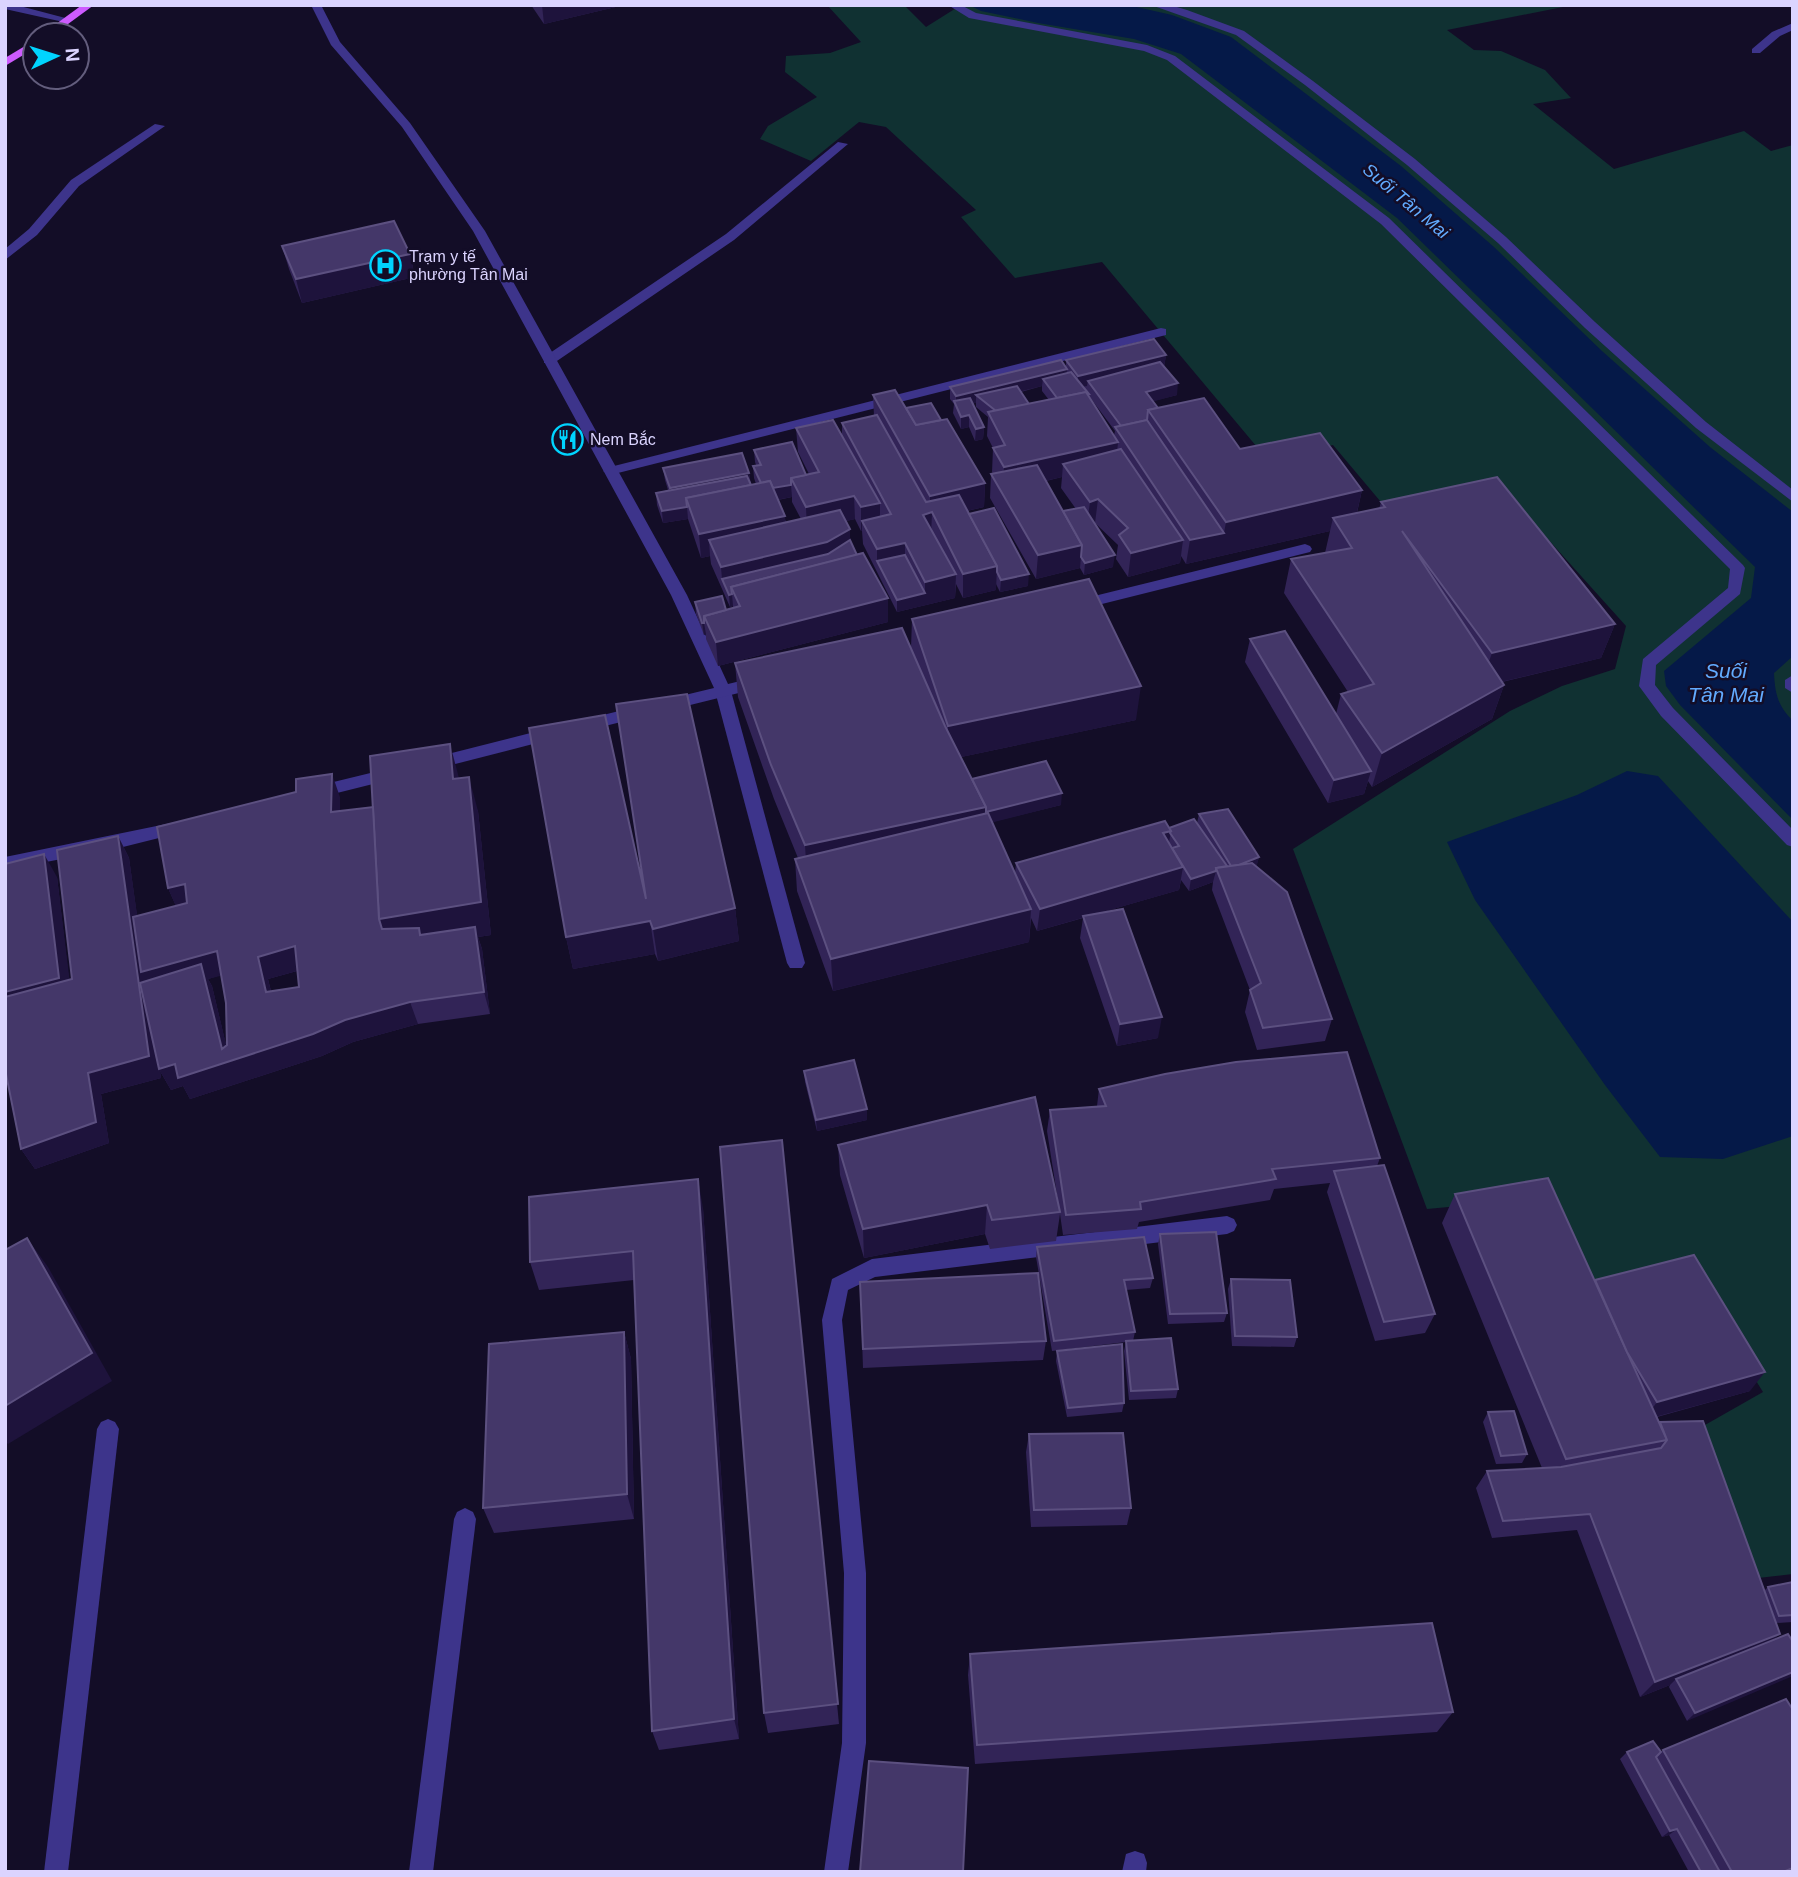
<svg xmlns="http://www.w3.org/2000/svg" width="1798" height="1877" viewBox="0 0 1798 1877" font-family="Helvetica,sans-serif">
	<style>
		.green { fill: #103132 }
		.water { fill: #051948 }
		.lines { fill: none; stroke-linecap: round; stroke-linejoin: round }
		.service { fill: #3d348b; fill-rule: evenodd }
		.minor { fill: #3d348b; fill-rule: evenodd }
		.primary { fill: #cd5bff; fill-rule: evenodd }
		.wall { fill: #322457; fill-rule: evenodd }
		.shaded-wall { fill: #1e133c }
		.building { fill: #443769; stroke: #5c5080; stroke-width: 2; fill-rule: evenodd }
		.labels { text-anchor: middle; stroke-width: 5; stroke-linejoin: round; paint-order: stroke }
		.far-poi-label { font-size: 16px; fill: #dbd4ff; stroke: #130d27; text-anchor: start }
		.far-water-label { font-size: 18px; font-style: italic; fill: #62abff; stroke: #130d27 }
		.water-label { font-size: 21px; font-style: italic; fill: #62abff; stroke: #130d27 }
	</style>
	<rect width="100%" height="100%" fill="#130d27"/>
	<path class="green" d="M827,5H904L926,27L961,5H1573L1447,30L1474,50L1501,51L1545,70L1571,98L1533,104L1614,169L1744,131L1771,151L1793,145V1574L1758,1578L1705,1425L1763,1392L1685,1267L1577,1290L1533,1199L1427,1209L1293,849L1510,711L1562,686L1615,669L1626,626L1510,497L1391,514L1333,445L1267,459L1102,262L1015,278L961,217L976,210L886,127L859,122L811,161L760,139L768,126L817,97L785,72L786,56L830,53L861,42Z"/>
	<g class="water">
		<path d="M969,5H1128L1172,15L1231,37L1401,166L1494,247L1602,351L1710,447L1793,512V656L1774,673C1775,694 1778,706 1793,721V820L1680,705L1666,686L1664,671L1751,598L1755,567L1397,218L1181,54L1134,39L1038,23L981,11Z"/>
		<path d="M1627,771L1658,776L1793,922V1136L1723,1159L1660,1157L1605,1085L1475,900L1447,842L1577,795Z"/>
	</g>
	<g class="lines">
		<g class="service">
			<path d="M948,5H961L976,13L1147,45L1175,56L1389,218L1743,565L1745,568L1740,594L1656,665L1655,685L1673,708L1793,830V847L1787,845L1661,716L1639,686L1643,659L1728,588L1730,569L1381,224L1167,60L1144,51L969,18Z"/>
			<path d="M1151,5H1170L1187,10L1244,31L1313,81L1415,159L1506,237L1595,322L1706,422L1793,490V502L1696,428L1585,328L1498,243L1407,165L1305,85L1236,35Z"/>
			<path d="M838,142L848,144L734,240L554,363H544V357L726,234Z"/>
			<path d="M1161,328L1166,329V335L610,475L603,471L610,467Z"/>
			<path d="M1793,675V693L1785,688V680Z"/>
			<path d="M723,685L731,691L805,963L802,968H790L787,963L715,691Z"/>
		</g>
		<g class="minor">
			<path d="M5,5H16L73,20L68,23L5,9Z"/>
			<path d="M311,5H321L340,42L410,123L485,231L687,595L728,684L761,676L767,678L769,682L767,686L666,711L660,709L658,705L660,701L714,688L671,595L473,231L402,127L331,45Z"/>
			<path d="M1793,23V30L1780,36L1760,53H1752V49L1772,32Z"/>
			<path d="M155,124L165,126L79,186L37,235L5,260V249L29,229L71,180Z"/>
			<path d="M1305,544L1310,546L1312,549L1310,552L1078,610L1070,605L1078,600Z"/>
			<path d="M639,706L647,712L645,716L585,731L577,725L579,721Z"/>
			<path d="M554,727L562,733L560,737L432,770L424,764L432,758Z"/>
			<path d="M395,767L401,769L403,773L401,777L313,799L305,793L313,787Z"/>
			<path d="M181,821L189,827L187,831L123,847L5,870V857Z"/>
			<path d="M1227,1216L1234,1219L1237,1225L1234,1231L1227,1234L875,1277L848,1290L842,1320L866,1573V1743L848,1872H824L842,1743L844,1573L822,1320L832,1279L872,1259Z"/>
			<path d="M108,1419L115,1422L119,1429L68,1872H44L97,1429L101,1422Z"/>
			<path d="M465,1508L473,1512L476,1519L433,1872H409L454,1519L457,1512Z"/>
			<path d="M1135,1851L1144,1854L1147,1863L1146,1872H1122L1126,1854Z"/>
		</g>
		<g class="primary">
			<path d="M82,5H94L53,35H41Z"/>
			<path d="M35,40V48L5,66V58Z"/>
		</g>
	</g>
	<g class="wall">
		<path d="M531,5H624L544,24Z"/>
		<path d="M282,246L410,254L415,277L302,303L289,269Z"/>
		<path d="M1166,355L1164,367L1177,395L1153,401L1158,408L1240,449L1362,490L1357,513L1379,509L1381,502L1615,624L1601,658L1502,682L1504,685L1492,719L1372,787L1368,781L1364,794L1328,803L1245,662L1250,639L1336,714L1341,694L1348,692L1284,593L1291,559L1325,553L1330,531L1186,564L1181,556L1180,563L1128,577L1116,559L1118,545L1095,523H1094L1113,567L1084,575L1080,568L1036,579L990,498L991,474H993L992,472L993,448L987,436L988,417L976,407V403H972L984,427L983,439L975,441L969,427L961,429L953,413L954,404L950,399V387L1066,367V360ZM1042,386V391L1049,400L1029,404L1021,392ZM1089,396L1115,431L1114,435ZM1062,477L1061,488L1076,509L1063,511L1046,481Z"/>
		<path d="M873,395L906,408L941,420L985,483L984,507L967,511L1028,586L1000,592L996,584V590L963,598L956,584L955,598L897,612L863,544L862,531H861L855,519L846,521L850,540L857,555L888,598V622L718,666L706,639V634L704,635L696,614L695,602L726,610L733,608V606L730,607L711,564L710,556L701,558L688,519L663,523L657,505L656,493L668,490L665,480L663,468L749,473L751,485L756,484L754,478L753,466L756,465L755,462L754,450L806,475L809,474L798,452L796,428L842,437V423L874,416ZM792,497V502L801,519L786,522L778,500Z"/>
		<path d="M912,619L1136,720L961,757L972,779L1061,805L992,822L1015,873L1016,863L1169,828L1197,823L1199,814L1259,857L1256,867L1332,1019L1325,1041L1257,1050L1245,1012L1250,990L1212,890L1213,882L1189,891L1181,880L1179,890L1099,913L1158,1038L1117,1046L1080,938L1083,918L1037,931L1031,918L1029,942L833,991L797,891L795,859L798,858L774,799L738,697L735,663L911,648Z"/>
		<path d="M459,779L478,811L491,935L478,937L482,949L490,1014L418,1024L353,1042L322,1056L190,1099L183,1086L171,1090L160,1071L161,1078L101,1094L109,1143L35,1169L21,1149L57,877L69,980L72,979L118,836L129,858L137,916L176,906L168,888L340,797V811L373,807ZM297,971L299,987L271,991L268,979ZM221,975L226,1003V1045L212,986L208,979Z"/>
		<path d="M646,899L735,908L739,941L658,961L655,954L573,969L566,937Z"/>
		<path d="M804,1071L867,1120L817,1131L805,1082Z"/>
		<path d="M1099,1089L1380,1158L1377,1166L1435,1314L1425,1333L1375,1341L1327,1192L1330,1183L1274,1189L1270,1200L1139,1222L1137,1229L1063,1235L1060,1214L1056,1241L990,1249L985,1234L864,1258L840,1175L838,1145L1058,1201L1047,1131L1050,1110L1097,1106Z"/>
		<path d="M782,1140L839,1724L768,1733L764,1713Z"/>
		<path d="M1455,1194L1595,1280L1750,1391L1657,1417L1764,1591L1768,1587L1793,1582V1622L1776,1623L1780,1634L1772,1640L1788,1634L1687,1721L1669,1687L1670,1685L1640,1697L1577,1530L1492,1538L1476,1488L1487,1471L1542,1468L1442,1223Z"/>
		<path d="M703,1208L739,1739L659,1750L652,1731L634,1280L539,1290L530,1262Z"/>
		<path d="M1160,1234L1227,1313L1224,1322L1168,1324L1158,1244Z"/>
		<path d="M1037,1247L1153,1278L1150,1288L1126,1290L1135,1332L1133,1341L1178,1389L1176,1398L1129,1400L1124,1351L1126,1342L1052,1351L1036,1257Z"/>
		<path d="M1231,1279L1297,1337L1294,1347L1232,1346L1228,1289Z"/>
		<path d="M860,1282L1046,1341L1043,1360L863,1368Z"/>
		<path d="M624,1332L631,1359L634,1519L494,1533L483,1508Z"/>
		<path d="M1057,1351L1124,1403L1122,1412L1067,1417L1056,1361Z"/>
		<path d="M1488,1412L1527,1454L1522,1463L1496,1464L1483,1422Z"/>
		<path d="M1029,1434L1131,1508L1127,1525L1031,1527L1026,1452Z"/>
		<path d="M970,1654L1453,1712L1437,1732L975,1764L968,1675Z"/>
		<path d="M1793,1710V1871L1689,1872L1669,1835L1662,1837L1620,1759L1627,1752H1661L1663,1750Z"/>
	</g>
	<g class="shaded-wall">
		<path d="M542,5H624L544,24Z"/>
		<path d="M410,254L415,277L302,303L296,279Z"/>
		<path d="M1166,355L1164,367L1088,381L1087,386L1077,388L1078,376Z"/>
		<path d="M1067,369L1066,381L1043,379L1042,386L983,401L976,395V403L957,407L956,405V396Z"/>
		<path d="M1178,383L1177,395L1144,404L1146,392Z"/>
		<path d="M969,415V427L961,429V417Z"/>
		<path d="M984,427L983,439L975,441L976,429Z"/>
		<path d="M1118,442L1116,465L1063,464L1062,477L1002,491L1004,467Z"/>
		<path d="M749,473L750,485L671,500L670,488Z"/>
		<path d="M985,483L984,507L935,518L932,512L931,536L923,515L930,513V496Z"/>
		<path d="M791,485L792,497L765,502L764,490Z"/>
		<path d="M1362,490L1354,525L1333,518L1330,531L1186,564L1190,540L1224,533L1226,522Z"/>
		<path d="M854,496L855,519L807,531L806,507Z"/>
		<path d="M1098,499L1095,523L1087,525L1090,502Z"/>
		<path d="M880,503V526L862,521V531H861V507Z"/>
		<path d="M687,507L688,519L663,523L662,511Z"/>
		<path d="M785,516L787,540H709L710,556L701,558L699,534Z"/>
		<path d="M850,529V552L722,579L721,567Z"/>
		<path d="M1183,540L1180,563L1128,577L1131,553Z"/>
		<path d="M905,543V567L877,561V549Z"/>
		<path d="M1082,545L1080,568L1036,579L1038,555Z"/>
		<path d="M1115,555L1113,567L1084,575L1085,563Z"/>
		<path d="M997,566L996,590L963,598V574Z"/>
		<path d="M956,574L955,598L897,612V600L925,593V582Z"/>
		<path d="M1029,574L1028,586L1000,592L1001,580Z"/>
		<path d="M732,594L733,606L730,607L729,595Z"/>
		<path d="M888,598V622L718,666L716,642Z"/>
		<path d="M702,623H704L706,634L704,635Z"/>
		<path d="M1615,624L1601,658L1480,687L1492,653Z"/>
		<path d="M1504,685L1492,719L1372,787L1382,753Z"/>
		<path d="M1141,686L1136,720L947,760L948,726Z"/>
		<path d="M450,744L459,778L463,813L453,779Z"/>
		<path d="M1371,771L1364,794L1328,803L1334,780Z"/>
		<path d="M332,774L340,797V835L331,812Z"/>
		<path d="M469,777L478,811L491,935L478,937L482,949L490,1014L484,992L390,951L379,919Z"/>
		<path d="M1062,793L1061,805L986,824V812Z"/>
		<path d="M986,807L984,841L807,878L805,845Z"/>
		<path d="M1171,831L1167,853L1163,833Z"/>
		<path d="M118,836L129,858L145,971L217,951L228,974L208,979L212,986L230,1061L345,1020L410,1002L418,1024L353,1042L322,1056L190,1099L183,1086L171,1090L160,1071L161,1078L101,1094L109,1143L35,1169L21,1149L88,1073Z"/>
		<path d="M44,854L57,877L72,1000L5,1009V992Z"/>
		<path d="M1259,857L1256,869L1232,867Z"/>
		<path d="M1183,867L1179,890L1037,931L1040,909Z"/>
		<path d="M1216,871L1213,882L1189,891L1191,879Z"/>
		<path d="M185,884L195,906L178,911L168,888Z"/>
		<path d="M735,908L739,941L658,961L653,929Z"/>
		<path d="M1031,909L1029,942L833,991L831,959Z"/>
		<path d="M650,921L655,954L573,969L566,937Z"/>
		<path d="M295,946L304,969L268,979L276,1013L266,992L258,957Z"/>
		<path d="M1162,1017L1158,1038L1117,1046L1120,1024Z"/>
		<path d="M5,1063L18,1081L5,1085Z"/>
		<path d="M867,1109V1120L817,1131L816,1120Z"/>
		<path d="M698,1179L703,1208L739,1739L734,1719Z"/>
		<path d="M987,1205L985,1234L864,1258L863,1229Z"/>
		<path d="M27,1238L48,1267L112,1381L8,1444L5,1441V1406Z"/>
		<path d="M624,1332L631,1359L634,1519L627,1494Z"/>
		<path d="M1765,1372L1750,1391L1644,1420L1657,1402Z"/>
		<path d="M1780,1634L1762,1649L1676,1679L1670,1685L1640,1697L1655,1682Z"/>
		<path d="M1793,1672V1676L1687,1721L1695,1713Z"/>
		<path d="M1677,1829L1669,1835L1662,1837L1670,1831Z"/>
	</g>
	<g class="building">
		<path d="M394,221L410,254L296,279L282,246Z"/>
		<path d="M1154,339L1166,355L1078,376L1066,360Z"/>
		<path d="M1061,360L1067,369L956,396L950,387Z"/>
		<path d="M1160,362L1178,383L1146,392L1158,408L1148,410L1147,420L1121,426L1088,381Z"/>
		<path d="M1071,372L1089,394H1088L1086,392L1057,398L1043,379Z"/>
		<path d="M1017,386L1029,404L996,411L976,395Z"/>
		<path d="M895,390L916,425L947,419L985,483L930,496L873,395Z"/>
		<path d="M1086,392L1118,442L1004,467L993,448L1005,445L988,412Z"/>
		<path d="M970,398L984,427L976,429L969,415L961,417L954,401Z"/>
		<path d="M1204,398L1240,449L1320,433L1362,490L1226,522L1148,410Z"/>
		<path d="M931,403L941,420L916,425L906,408Z"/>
		<path d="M877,415L926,502L959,495L997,566L963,574L932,512L923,515L956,574L925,582L905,543L877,549L862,521L891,514L842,423Z"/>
		<path d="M833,420L880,503L861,507L854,496L806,507L791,478L819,472L796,428Z"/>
		<path d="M1147,420L1224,533L1190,540L1115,427Z"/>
		<path d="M792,442L806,475L791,478V485L773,488L770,481L761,483L753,466L761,465L754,450Z"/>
		<path d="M1121,449L1183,540L1131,553L1119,535L1128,528L1098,499L1090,502L1063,464Z"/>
		<path d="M742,453L749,473L670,488L663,468Z"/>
		<path d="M1037,465L1082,545L1038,555L991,474Z"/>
		<path d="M747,476L751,485L686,498L687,507L662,511L656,493Z"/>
		<path d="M1497,477L1615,624L1492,653L1402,531L1504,685L1382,753L1341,694L1374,684L1291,559L1352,548L1333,518L1385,507L1381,502Z"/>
		<path d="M770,481L785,516L699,534L686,498Z"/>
		<path d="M1084,507L1115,555L1085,563L1081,557L1082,545L1063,511Z"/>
		<path d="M994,508L1029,574L1001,580L997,572V566L969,514Z"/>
		<path d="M840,510L850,529L827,542L721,567L709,540Z"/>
		<path d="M850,540L857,555L731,587L732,594L729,595L722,579L828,554Z"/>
		<path d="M863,553L888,598L716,642L704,616L740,606L731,587Z"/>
		<path d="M905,555L925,593L897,600L877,561Z"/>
		<path d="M1089,579L1141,686L948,726L912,619Z"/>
		<path d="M722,596L726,610L704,616V623H702L695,602Z"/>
		<path d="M902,628L945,726L986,807L805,845L771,765L735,663Z"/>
		<path d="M1285,631L1371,771L1334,780L1250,639Z"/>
		<path d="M687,694L735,908L653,929L650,921L566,937L529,728L605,715L646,899L616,704Z"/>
		<path d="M450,744L453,779L469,777L481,902L379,919L370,756Z"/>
		<path d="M1046,761L1062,793L986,812V807L972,779Z"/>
		<path d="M332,774L331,812L373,807L379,919L382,929L419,928L420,935L475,927L484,992L410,1002L345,1020L313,1034L178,1078L175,1064L159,1069L140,983L201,964L222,1049L227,1045L226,1003L217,951L141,972L133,917L187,903L185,884L168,888L157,827L296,792V779ZM295,946L299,987L266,992L258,957Z"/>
		<path d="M1228,809L1259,857L1239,865L1231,866L1199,814Z"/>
		<path d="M988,813L1031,909L831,959L795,859Z"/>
		<path d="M1194,819L1227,866L1216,868V871L1191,879L1172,848L1179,846L1170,833L1171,831L1169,828Z"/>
		<path d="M1165,821L1171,831L1163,833L1183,867L1040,909L1016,863Z"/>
		<path d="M118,836L149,1056L88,1073L96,1122L21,1149L5,1069V997L72,979L57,850Z"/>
		<path d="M44,854L59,978L5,992V864Z"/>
		<path d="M1252,863L1287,892L1332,1019L1263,1028L1250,990L1261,983L1216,868Z"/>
		<path d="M1123,909L1162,1017L1120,1024L1083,916Z"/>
		<path d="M1347,1052L1380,1158L1272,1169L1276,1179L1140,1202L1141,1209L1066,1215L1050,1110L1106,1106L1099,1089L1165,1074L1236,1062Z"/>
		<path d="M854,1060L867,1109L816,1120L804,1071Z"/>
		<path d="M1035,1097L1060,1212L992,1220L987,1205L863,1229L838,1145Z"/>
		<path d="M782,1140L838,1704L764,1713L720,1147Z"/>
		<path d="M1384,1165L1435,1314L1384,1322L1334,1171Z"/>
		<path d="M1548,1178L1667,1440L1566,1459L1455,1194Z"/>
		<path d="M698,1179L734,1719L652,1731L633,1251L530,1262L529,1197Z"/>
		<path d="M1216,1232L1227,1313L1170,1314L1160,1234Z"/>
		<path d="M1144,1237L1153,1278L1124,1280L1135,1332L1054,1341L1037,1247Z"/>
		<path d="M27,1238L92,1353L5,1406V1250Z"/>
		<path d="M1694,1255L1765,1372L1657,1402L1627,1352L1595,1280Z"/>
		<path d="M1038,1273L1046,1341L863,1349L860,1282Z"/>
		<path d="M1231,1279L1290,1280L1297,1337L1235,1336Z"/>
		<path d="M624,1332L627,1494L483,1508L489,1344Z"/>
		<path d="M1171,1338L1178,1389L1131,1391L1126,1341Z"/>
		<path d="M1122,1344L1124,1403L1068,1408L1057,1351Z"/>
		<path d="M1514,1411L1527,1454L1501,1456L1488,1412Z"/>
		<path d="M1703,1421L1780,1634L1655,1682L1590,1514L1503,1521L1487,1471L1561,1467L1661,1448L1667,1440L1660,1422Z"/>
		<path d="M1123,1433L1131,1508L1034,1510L1029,1434Z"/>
		<path d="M1793,1582V1615L1779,1616L1768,1587Z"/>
		<path d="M1432,1623L1453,1712L977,1745L970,1654Z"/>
		<path d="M1788,1634L1793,1642V1672L1695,1713L1676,1679Z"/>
		<path d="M1786,1699L1793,1710V1868L1783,1872H1732L1663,1750Z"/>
		<path d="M1653,1741L1661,1752L1656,1757L1720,1872H1701L1677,1829L1670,1831L1627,1752Z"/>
		<path d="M869,1761L968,1768L963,1872H860Z"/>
	</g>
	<defs>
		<symbol id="hospital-ring" viewBox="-11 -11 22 22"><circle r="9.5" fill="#130d27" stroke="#00d4ff" stroke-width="1.5"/><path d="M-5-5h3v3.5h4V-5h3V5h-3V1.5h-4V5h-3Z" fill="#00d4ff"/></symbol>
		<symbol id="restaurant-ring" viewBox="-11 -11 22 22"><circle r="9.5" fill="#130d27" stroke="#00d4ff" stroke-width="1.5"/><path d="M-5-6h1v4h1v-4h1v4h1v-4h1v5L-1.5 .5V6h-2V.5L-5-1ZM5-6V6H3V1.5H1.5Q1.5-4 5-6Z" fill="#00d4ff"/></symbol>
	</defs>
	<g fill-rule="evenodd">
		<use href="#hospital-ring" x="368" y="248" width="35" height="35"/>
		<use href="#restaurant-ring" x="550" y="422" width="35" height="35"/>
	</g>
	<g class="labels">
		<g class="far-poi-label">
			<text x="409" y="262">Trạm y tế<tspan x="409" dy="18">phường Tân Mai</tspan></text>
			<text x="590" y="445">Nem Bắc</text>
		</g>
		<g class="far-water-label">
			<text transform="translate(1406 201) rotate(40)" y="6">Suối Tân Mai</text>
		</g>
		<g class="water-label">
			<text x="1726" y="678">Suối<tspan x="1726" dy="24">Tân Mai</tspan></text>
		</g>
	</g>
	<rect width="1798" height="1877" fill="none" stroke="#dbd4ff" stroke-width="14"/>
	<g transform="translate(56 56) rotate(86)"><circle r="33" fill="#130d27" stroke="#635d7d" stroke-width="2"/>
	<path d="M0-5L12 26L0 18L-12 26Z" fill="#00d4ff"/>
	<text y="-10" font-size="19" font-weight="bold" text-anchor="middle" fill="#dbd4ff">N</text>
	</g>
</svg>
